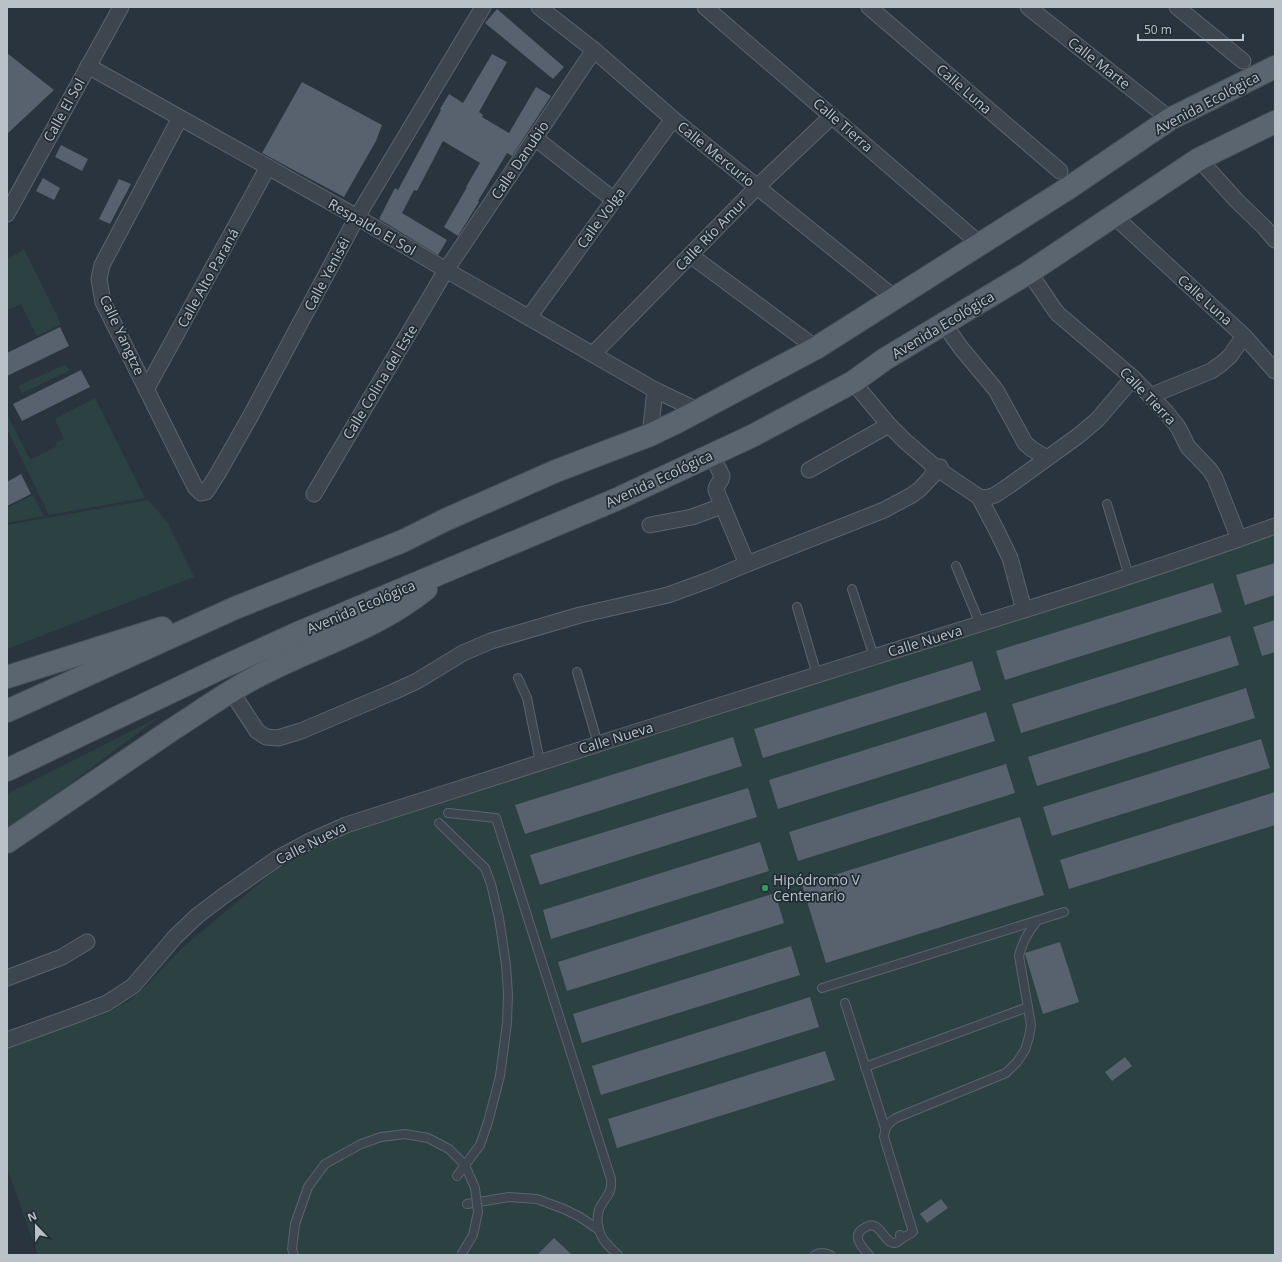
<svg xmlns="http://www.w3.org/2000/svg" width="1282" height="1262" viewBox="0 0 1282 1262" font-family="'Open Sans',sans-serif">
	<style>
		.green { fill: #2c4141 }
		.building { fill: #57626e }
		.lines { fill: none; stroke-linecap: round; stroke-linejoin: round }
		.lane-casing { stroke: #5b646c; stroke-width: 10 }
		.street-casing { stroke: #5b646c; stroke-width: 17 }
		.primary-casing { stroke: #464f58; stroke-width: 24 }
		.lane { stroke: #3d464f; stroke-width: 8 }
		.street { stroke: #3d464f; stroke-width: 15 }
		.primary { stroke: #5b656f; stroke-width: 22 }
		.lane-bridge-casing { stroke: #5b646c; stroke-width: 10; stroke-linecap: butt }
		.lane-bridge { stroke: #3d464f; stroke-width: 8 }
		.leisure-dot { fill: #2e9e5b; stroke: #212b34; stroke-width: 1.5 }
		.labels { text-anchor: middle; stroke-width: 3.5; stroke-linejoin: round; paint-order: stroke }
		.street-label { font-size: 14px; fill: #b9c1c9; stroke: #212b34 }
		.poi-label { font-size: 14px; fill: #b9c1c9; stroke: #212b34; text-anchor: start }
	</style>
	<rect width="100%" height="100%" fill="#29343f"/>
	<g class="green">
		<path d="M24,249L61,324L37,336L21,304L7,310V260Z"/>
		<path d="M66,364L69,371L22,393L18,386Z"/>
		<path d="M95,398L145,498L49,515L7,429V414L30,460L57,446L56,443L64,439L55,419Z"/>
		<path d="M33,495L44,516L7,523V508Z"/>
		<path d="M148,500L168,523L194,577L7,649V525Z"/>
		<path d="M1275,532V1255H38L7,1168V1048L106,1013L129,1001L146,986L180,950L237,902L272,873L329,838Z"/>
		<path d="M159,717L7,831V794Z"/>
	</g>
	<g class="building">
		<path d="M497,9L564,67L553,79L485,23Z"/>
		<path d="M7,53L54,90L7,134Z"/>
		<path d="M492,54L507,62L479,112L483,115L482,117L509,133L536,87L551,96L512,156L507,153L478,201L479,202L458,236L444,227L467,187H466L480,163L443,141L417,191L414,190L402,213L447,240L438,255L379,219L395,188L398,190L441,110L440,109L449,94L463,103Z"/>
		<path d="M302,82L382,125L376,141L344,197L262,153Z"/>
		<path d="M61,145L88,159L82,171L55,157Z"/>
		<path d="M43,178L60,188L54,200L36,191Z"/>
		<path d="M119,179L131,184L110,224L99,219Z"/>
		<path d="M60,327L69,346L7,376V353Z"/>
		<path d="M81,370L90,387L22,421L13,404Z"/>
		<path d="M21,474L31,494L7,506V482Z"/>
		<path d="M1275,563V595L1245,605L1236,575Z"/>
		<path d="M1213,583L1222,612L1005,680L996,651Z"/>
		<path d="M1275,620V652L1262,656L1253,627Z"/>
		<path d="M1230,636L1239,665L1021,733L1012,704Z"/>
		<path d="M972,661L981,690L763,758L754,729Z"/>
		<path d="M1246,688L1255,718L1037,786L1028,757Z"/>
		<path d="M986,712L995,741L778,809L769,780Z"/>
		<path d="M733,737L742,766L525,834L515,805Z"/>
		<path d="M1261,739L1270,768L1052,836L1043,807Z"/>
		<path d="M1006,764L1015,793L798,861L789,832Z"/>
		<path d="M748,788L757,817L540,885L530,855Z"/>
		<path d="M1275,792V825L1069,889L1060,860Z"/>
		<path d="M1020,817L1044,895L826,963L802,885Z"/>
		<path d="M760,842L769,871L551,939L543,910Z"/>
		<path d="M775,893L784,923L567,991L558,962Z"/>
		<path d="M1060,942L1079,1002L1043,1014L1025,954V953Z"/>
		<path d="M791,946L800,975L582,1043L573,1014Z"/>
		<path d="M810,997L819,1027L601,1095L592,1066Z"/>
		<path d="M825,1051L835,1080L617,1148L608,1119Z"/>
		<path d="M1125,1057L1132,1066L1112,1081L1105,1072Z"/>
		<path d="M941,1199L948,1208L927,1223L920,1214Z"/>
		<path d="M554,1238L572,1255H537Z"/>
	</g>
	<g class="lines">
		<defs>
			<g id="lane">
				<path d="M1107,504L1129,576"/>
				<path d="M956,566L980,624"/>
				<path d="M852,589L874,657"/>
				<path d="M797,607L817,675"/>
				<path d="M577,672L598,744"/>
				<path d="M518,678L527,698L540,762"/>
				<path d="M448,813L496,818L611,1179C612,1192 608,1194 602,1204C595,1214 597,1229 603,1239C607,1245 613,1250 618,1255"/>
				<path d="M439,823L485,868L491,884L499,918L506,965L508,994L507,1023L500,1076L488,1122L480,1145L457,1176"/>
				<path d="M822,988L1064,912"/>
				<path d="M845,1003L885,1128"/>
				<path d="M865,1067L1028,1007"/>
				<path d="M467,1204L509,1197L537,1199L564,1209L580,1217L599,1230"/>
				<path d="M901,1239L913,1232L884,1137C885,1127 888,1123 896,1118L1006,1073L1017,1062L1025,1050L1029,1037L1031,1025L1019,956C1022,942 1028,932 1037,921"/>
				<path d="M294,1255L292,1249L295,1224L308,1187L325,1164L361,1144L381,1137L405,1134L428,1138L449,1149L465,1165L475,1188"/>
				<path d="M815,1255C819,1252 825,1253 830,1255"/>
				<path d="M869,1255C861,1246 850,1235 866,1227C882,1217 886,1255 901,1239L900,1235"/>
			</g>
			<g id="street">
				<path d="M539,7L594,50L673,119L896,299"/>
				<path d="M705,7L980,244"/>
				<path d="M869,7L1060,171"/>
				<path d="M1028,7L1170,119"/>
				<path d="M1177,7L1243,61"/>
				<path d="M88,66L357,217L446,270L655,390L699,411"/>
				<path d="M180,118L102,265L99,279L103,302L195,487L201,493L206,492L217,475L250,417L357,217L483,7"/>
				<path d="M535,138L614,200"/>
				<path d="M1199,159L1237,201L1264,227L1275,240"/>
				<path d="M7,214L121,7"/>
				<path d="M1114,216L1244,336L1275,371"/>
				<path d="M690,255L816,348"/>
				<path d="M1028,273C1040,285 1047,301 1058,314L1133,378L1166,412L1178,427L1188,447L1210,470L1215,478L1239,539"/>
				<path d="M529,317L673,119"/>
				<path d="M944,324L961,348L996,390L1025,443L1032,449L1047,458"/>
				<path d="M593,354L757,187L832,116"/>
				<path d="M853,382L889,425L905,441L935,467"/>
				<path d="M147,388L268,167"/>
				<path d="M1150,396L1211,371L1221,364L1230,356L1244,336"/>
				<path d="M650,435L655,390"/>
				<path d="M712,455L722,476C722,482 715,485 716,490L747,564"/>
				<path d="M809,470L889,425"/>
				<path d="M933,472V469L935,467H940L942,472L979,497L986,498L995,495L1010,485L1078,436L1097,420L1133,378"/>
				<path d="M314,494L446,270L594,50"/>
				<path d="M979,497L996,529L1010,558L1024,610"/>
				<path d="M650,525L692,517L722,506"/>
				<path d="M231,691L257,731L266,737L278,738L301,731L393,692L417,681L463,653L491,641L580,615L668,595L709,580L747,564L884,510L912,495L920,489L934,474"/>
				<path d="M7,978L62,957L87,942"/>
				<path d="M7,1040L76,1015L107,1003L133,986L175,937L197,916L222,897L278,858L310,841L346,825C521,768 698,712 874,657C1008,615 1143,574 1275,526"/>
			</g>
			<g id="primary">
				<path d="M7,677L162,628"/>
				<path d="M7,711L235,608L403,541L445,520L556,471L650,435L677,422L816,348L1070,187L1170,119L1275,67"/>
				<path d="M7,770L221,668L298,633L615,500L752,436L853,382L885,359L1028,273L1199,159L1275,122"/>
				<path d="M7,842C61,805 115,768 170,731C200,712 228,691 260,675C315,646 377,629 426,589"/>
			</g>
		</defs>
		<use href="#lane" class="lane-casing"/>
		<use href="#street" class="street-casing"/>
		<use href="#primary" class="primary-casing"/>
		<use href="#lane" class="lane"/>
		<use href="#street" class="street"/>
		<use href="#primary" class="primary"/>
		<defs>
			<path id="lane-bridge" d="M461,1255L473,1235L478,1212L475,1188"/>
		</defs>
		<use href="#lane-bridge" class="lane-bridge-casing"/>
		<use href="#lane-bridge" class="lane-bridge"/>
	</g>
	<circle class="leisure-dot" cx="765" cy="888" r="4"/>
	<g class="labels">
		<g class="street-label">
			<text transform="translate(1099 63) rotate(38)" y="5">Calle Marte</text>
			<text transform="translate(964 89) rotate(41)" y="5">Calle Luna</text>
			<text transform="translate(1207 103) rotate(-28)" y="5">Avenida Ecológica</text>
			<text transform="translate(64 110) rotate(-61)" y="5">Calle El Sol</text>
			<text transform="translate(843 125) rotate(41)" y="5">Calle Tierra</text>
			<text transform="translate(716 154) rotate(39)" y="5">Calle Mercurio</text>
			<text transform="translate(520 160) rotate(-56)" y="5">Calle Danubio</text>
			<text transform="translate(601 218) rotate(-54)" y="5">Calle Volga</text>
			<text transform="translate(372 227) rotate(30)" y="5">Respaldo El Sol</text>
			<text transform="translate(711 234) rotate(-46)" y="5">Calle Río Amur</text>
			<text transform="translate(327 274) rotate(-62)" y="5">Calle Yeniséi</text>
			<text transform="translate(208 278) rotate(-61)" y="5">Calle Alto Paraná</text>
			<text transform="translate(1205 300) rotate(42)" y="5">Calle Luna</text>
			<text transform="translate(943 325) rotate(-31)" y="5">Avenida Ecológica</text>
			<text transform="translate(122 335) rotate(65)" y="5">Calle Yangtze</text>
			<text transform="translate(380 382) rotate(-59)" y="5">Calle Colina del Este</text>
			<text transform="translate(1148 396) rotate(46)" y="5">Calle Tierra</text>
			<text transform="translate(659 479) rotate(-25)" y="5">Avenida Ecológica</text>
			<text transform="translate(361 607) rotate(-23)" y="5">Avenida Ecológica</text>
			<text transform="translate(925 641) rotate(-17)" y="5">Calle Nueva</text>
			<text transform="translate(616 738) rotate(-17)" y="5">Calle Nueva</text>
			<text transform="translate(311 843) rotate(-27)" y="5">Calle Nueva</text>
		</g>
		<g class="poi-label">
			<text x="773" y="885">Hipódromo V<tspan x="773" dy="16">Centenario</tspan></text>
		</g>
	</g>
	<rect width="1282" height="1262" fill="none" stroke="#b9c1c9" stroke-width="16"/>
	<g transform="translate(36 1226) rotate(338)" stroke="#212b34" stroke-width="3" paint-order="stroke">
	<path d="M0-3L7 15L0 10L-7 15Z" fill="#b9c1c9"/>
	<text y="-6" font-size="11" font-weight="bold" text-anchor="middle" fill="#b9c1c9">N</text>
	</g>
	<path d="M1138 34v6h105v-6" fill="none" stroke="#b9c1c9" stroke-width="2"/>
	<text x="1144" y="34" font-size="12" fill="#b9c1c9" stroke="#212b34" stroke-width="3" paint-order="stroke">50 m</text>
</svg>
